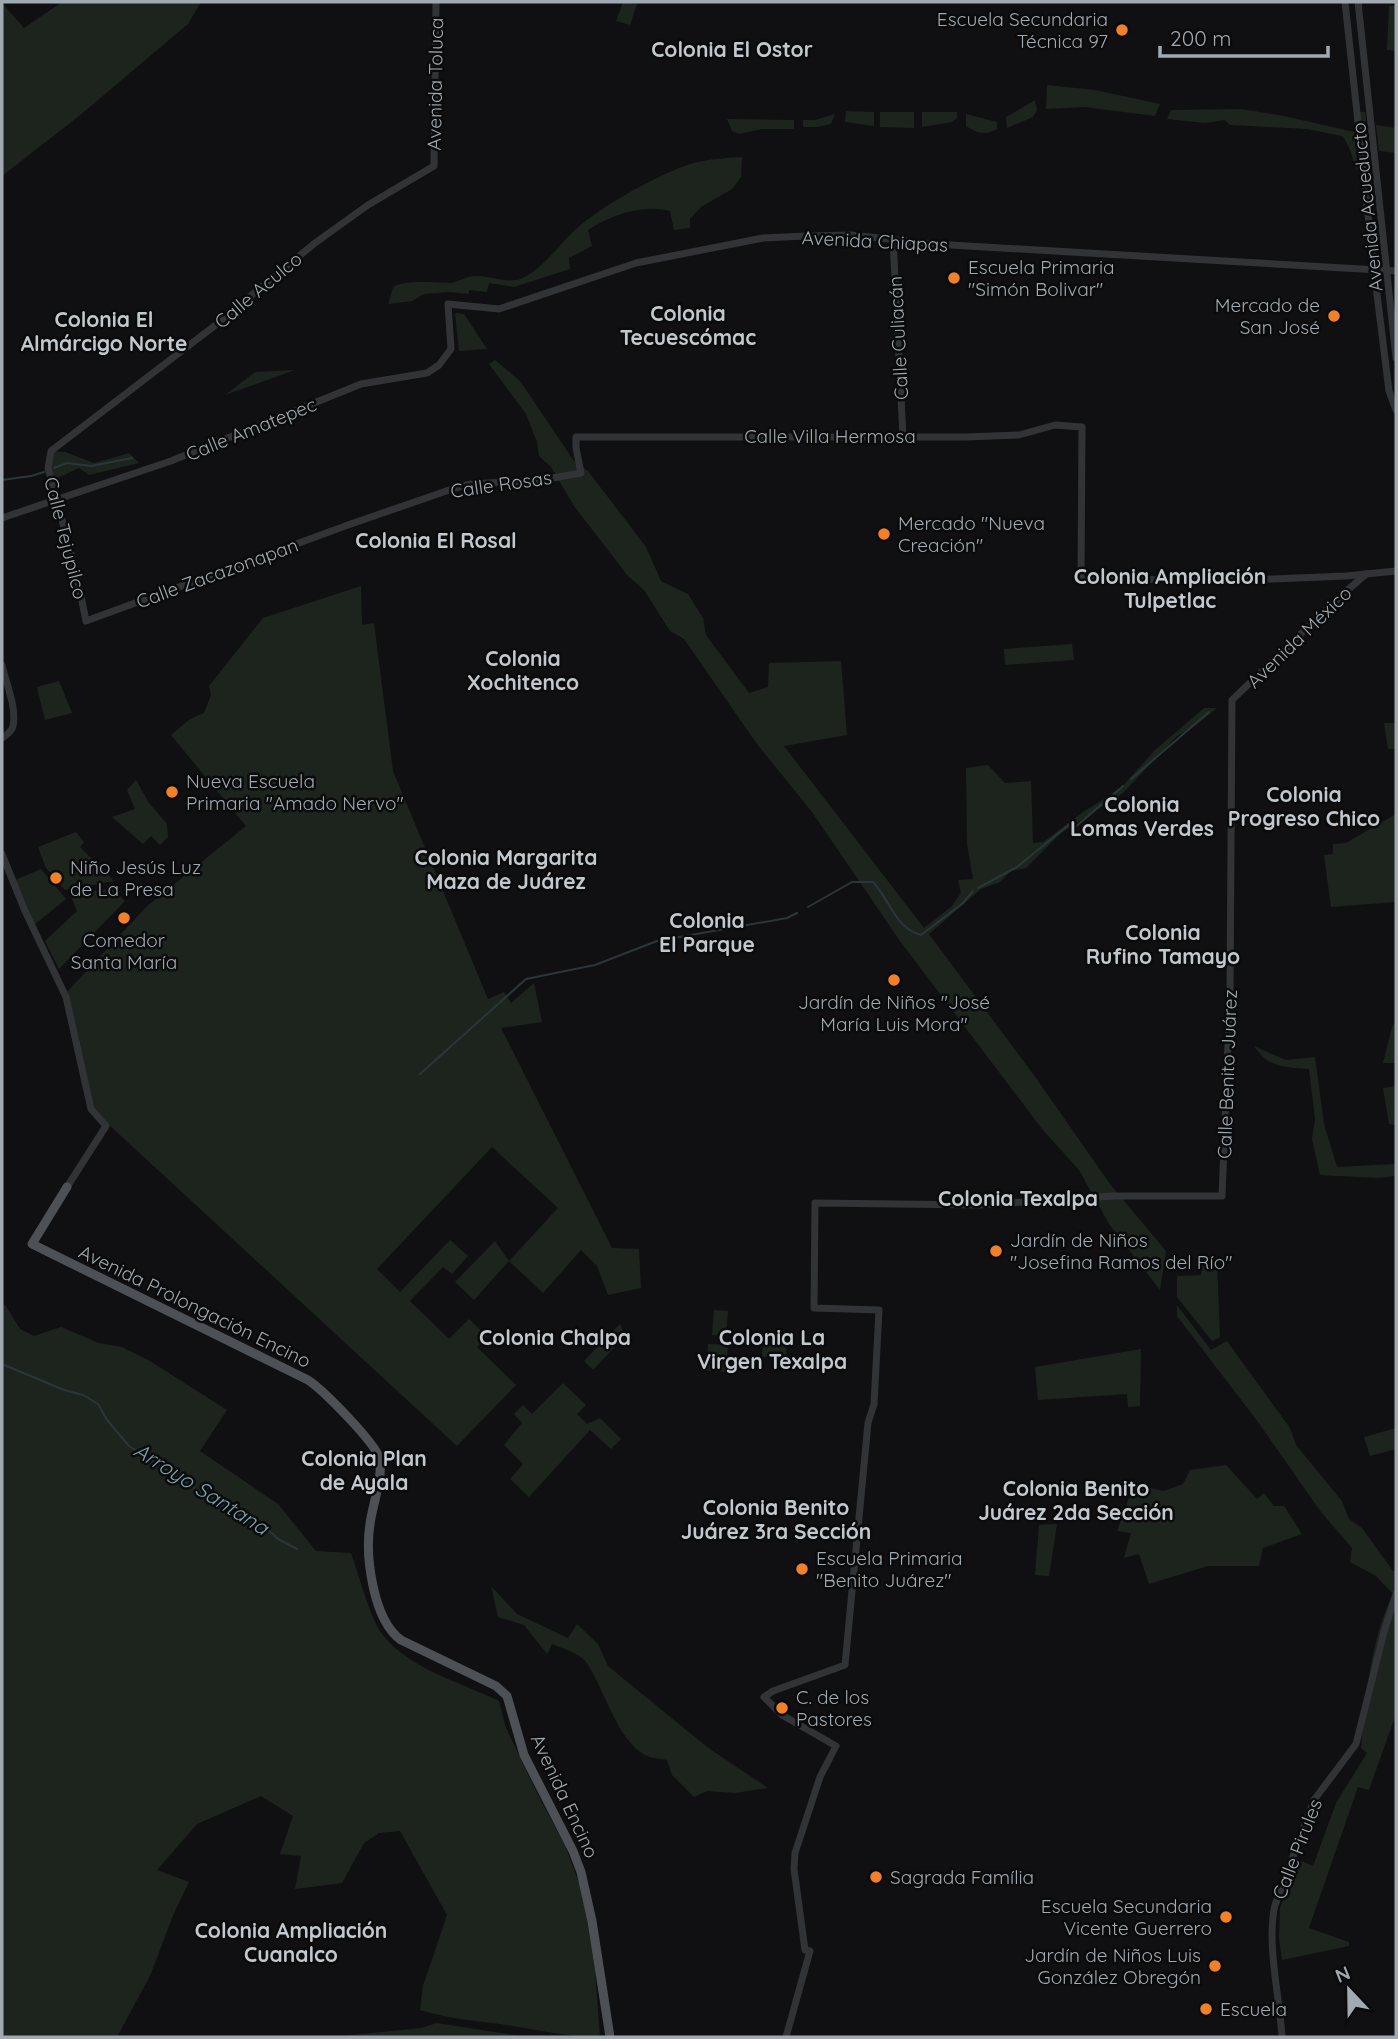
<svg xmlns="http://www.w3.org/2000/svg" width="1398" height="2039" viewBox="0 0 1398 2039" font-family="Quicksand,sans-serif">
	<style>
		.green { fill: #1d241d }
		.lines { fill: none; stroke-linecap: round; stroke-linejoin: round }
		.stream { stroke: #2a363a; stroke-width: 2 }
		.minor { stroke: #313336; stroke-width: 7 }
		.major { stroke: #4d5155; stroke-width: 9 }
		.poi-dot { fill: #f0812a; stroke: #0b0b0c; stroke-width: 2.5 }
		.labels { text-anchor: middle; stroke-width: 5; stroke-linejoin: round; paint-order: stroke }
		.poi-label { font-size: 19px; fill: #a1aab2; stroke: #0b0b0c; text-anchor: start }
		.street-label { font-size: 19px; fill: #a1aab2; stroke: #0b0b0c }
		.neighbourhood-label { font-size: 21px; font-weight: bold; fill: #c2c8ce; stroke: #0b0b0c }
		.water-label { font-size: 21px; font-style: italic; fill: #78a1ae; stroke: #0b0b0c }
	</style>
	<rect width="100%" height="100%" fill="#101012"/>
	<g class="green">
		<path d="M62,2H201L188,24L79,116L2,176V3L24,28Z"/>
		<path d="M623,2L637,4L630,25L616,21Z"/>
		<path d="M1389,6H1396V51L1387,50Z"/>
		<path d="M1047,85L1095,90L1160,104L1155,116L1085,107L1046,109Z"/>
		<path d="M1035,100L1037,110L1033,117L1007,128L1006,117Z"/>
		<path d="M1241,109L1284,116L1354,132L1358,172C1352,160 1351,146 1342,136L1307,129L1230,125L1225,120L1205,123L1167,119L1171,110Z"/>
		<path d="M846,111L874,112V126L845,122Z"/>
		<path d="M880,112H914V128L880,127Z"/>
		<path d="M922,112H957V118L952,122L922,127Z"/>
		<path d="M1360,112H1365L1371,169L1367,170Z"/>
		<path d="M835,114L831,124L817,127H803V120H815Z"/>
		<path d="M966,114L997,122V129C985,136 977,133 966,126Z"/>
		<path d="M727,119L794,120V129H762L739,134L732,131Z"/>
		<path d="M1376,125L1396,128V153L1379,151Z"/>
		<path d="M742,157L741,177L732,189L701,207L690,219V228L674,230L670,211C641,204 612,215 588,230L592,246L569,258L570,269L514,287L489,283L487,292L469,290V294L450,292L424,294L412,301L388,304C390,300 391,292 393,288C400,279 438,283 450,283C459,282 466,276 476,276C491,275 508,285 523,278C543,268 557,247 574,231C598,208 661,172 694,163C709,159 726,158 742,157Z"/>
		<path d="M455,313L464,314L487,349L459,351Z"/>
		<path d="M495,360L520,381L574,461L588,471L646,547L661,581L688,594L703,618L706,635L749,693L768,687L769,663L841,661L847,735L784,746L924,928L951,907L961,893L958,880L973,879L967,844L966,768L988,765L1005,783L1031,781L1033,843L1043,842L1083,812L1120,789L1155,750L1204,708H1217L1195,726L1177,736L1123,793L1061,833L1026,868L1011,871L1000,882L981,889L929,934L1036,1078L1110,1184L1166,1251L1160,1290L1109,1224L1079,1170L1042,1129L900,941L812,812L757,744L684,639L670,631L644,590L628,576L574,506L551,467L539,456L537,442L526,414L489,364Z"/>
		<path d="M295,370L225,395L255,372Z"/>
		<path d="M50,451L65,452L94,463L129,453L139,463L89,475L79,468L51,481Z"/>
		<path d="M361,586L362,625L374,623L393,771L488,999L504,992L511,1003L534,983L542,1022L501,1028L612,1248L639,1249L641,1288L608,1295L597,1266L581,1250L543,1293L509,1261L474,1300L455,1282L495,1241L509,1261L558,1208L492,1147L377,1269L400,1292L450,1240L468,1256L452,1274L443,1267L410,1301L449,1339L469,1319L487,1336L477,1347L516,1385L457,1446L95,1112L67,992L146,907L246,826L171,735L190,719L204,713L211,695L209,686L263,618Z"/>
		<path d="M1072,644L1074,660L1005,665L1004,649Z"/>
		<path d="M59,681L72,713L45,720L37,687Z"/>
		<path d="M1384,723H1396V749H1388Z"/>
		<path d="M136,780L149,803L167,824L168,837L160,845L151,836L143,844L112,817L135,809L127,790Z"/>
		<path d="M1396,814V902L1331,907L1324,855L1333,854V844L1346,843Z"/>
		<path d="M76,832L84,842L80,847L114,881L65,890L46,868L38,847Z"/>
		<path d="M41,869L66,899L34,925L15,880Z"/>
		<path d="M112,889L125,901L59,969L45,941L77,911L70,894Z"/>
		<path d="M1396,1020V1063H1383L1392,1027Z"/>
		<path d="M1254,1046L1286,1060L1315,1057L1324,1124L1337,1167L1396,1164V1176L1378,1178L1320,1175L1312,1139L1315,1119L1309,1069C1285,1067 1268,1068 1254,1046Z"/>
		<path d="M1396,1086V1125L1389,1124L1383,1088Z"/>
		<path d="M1217,1262L1220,1337L1212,1341L1177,1297V1276L1201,1275L1202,1264Z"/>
		<path d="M2,1304L6,1306L20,1329L34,1336L61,1327L99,1343L122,1347L150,1361L227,1410L200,1451L278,1504L316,1551L351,1553C358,1572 370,1618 382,1634C409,1669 460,1682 499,1701L506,1728L540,1799L565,1845L591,1916L600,2037C568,2037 538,2030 507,2025C477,2021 449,2019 420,2010L423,1986L447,1915L400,1831L379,1833L364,1843L342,1883L295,1889L301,1856L280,1854L293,1816L261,1796L197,1824L157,1870L189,1882L174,1913L150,1976L117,2037H2Z"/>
		<path d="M1177,1305L1211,1350L1227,1341L1290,1428L1296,1445L1342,1501L1349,1519L1362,1528L1393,1571L1396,1570V1714L1369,1790L1358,1787L1309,1928L1349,1942V1946L1282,1960L1279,1938L1280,1908L1299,1860L1313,1866L1336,1803L1367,1753L1361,1748C1366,1696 1370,1641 1393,1594L1376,1576L1350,1562L1352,1548L1321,1512L1258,1422L1177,1316Z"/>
		<path d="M714,1310L728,1311L726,1336L712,1335Z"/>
		<path d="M620,1324L625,1336L593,1370L584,1361Z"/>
		<path d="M763,1337L787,1338L786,1358L762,1357Z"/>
		<path d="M708,1344L728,1345L726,1372L707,1371Z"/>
		<path d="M1141,1349L1140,1406L1128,1407L1127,1394L1038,1400L1035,1367Z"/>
		<path d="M563,1383L586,1405L577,1414L587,1424L600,1418L621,1439L611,1449L590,1430L529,1497L510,1479L523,1464L504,1445L522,1423L514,1414L523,1405L532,1414Z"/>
		<path d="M1396,1428V1449L1370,1456L1364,1437Z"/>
		<path d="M1226,1465L1257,1499L1264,1493L1274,1506H1284L1302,1534L1263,1548L1259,1566H1208L1149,1584L1139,1554L1124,1558L1131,1533L1117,1531L1134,1484L1164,1491L1183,1484L1190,1470Z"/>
		<path d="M1057,1524L1049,1576L1035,1575L1039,1525Z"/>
		<path d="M491,1586L517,1614L568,1638L577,1624L598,1644L608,1666L707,1747L768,1788L735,1793L707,1791L694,1797L672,1775L667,1760C660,1759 651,1758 645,1755C616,1739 604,1687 586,1662C578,1652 563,1649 552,1644L547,1654L524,1625L498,1617Z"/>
		<path d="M437,2023L527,2037H332L421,2028Z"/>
	</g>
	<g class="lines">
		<g class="stream">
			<path d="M54,468L67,463L91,466L132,458"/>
			<path d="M2,480L31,476L44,472"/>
			<path d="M1131,779L1209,712"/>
			<path d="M978,888L1017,867L1071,823L1073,829L1123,786"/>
			<path d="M808,907L852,882H873C890,900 895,928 921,935L963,903L973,891"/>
			<path d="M420,1074L526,979L595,965L657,941L787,918L797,913"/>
			<path d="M2,1364L64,1390L83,1395L98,1404L107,1420L129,1446L219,1504L265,1527L278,1539L297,1549"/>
		</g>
		<g class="minor">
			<path d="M436,2L434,166L368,205L315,243L213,327L51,451L48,468L76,572L86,621L348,525L455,488L471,484L541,480L581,473L576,448V437H966L1019,435L1055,425L1082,427L1081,580L1273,579L1346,576L1396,571"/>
			<path d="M1345,2L1374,270L1389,391L1396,410"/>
			<path d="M1358,2L1396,358"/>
			<path d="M893,239L903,437"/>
			<path d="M2,518L171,461L361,384L427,373L439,365L451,349L448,304L499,309L636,263L763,238L806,236L851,235L934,244L1396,271"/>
			<path d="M2,665C6,683 17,708 13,726C12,732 6,735 2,738"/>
			<path d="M2,854L25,911L66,997L91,1109L106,1126L67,1187"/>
			<path d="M786,2037L810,1951L805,1950L794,1869L795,1853L820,1777L836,1746L782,1715L764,1697L773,1691L845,1665L868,1423L874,1404L879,1310L814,1308L815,1203L979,1205L1113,1196H1222L1230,994L1232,700L1334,602L1366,574"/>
			<path d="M1282,2037C1280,1998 1266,1943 1275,1905L1314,1800L1356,1744L1384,1632L1396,1594"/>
		</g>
		<path class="major" d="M67,1187L32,1244L308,1380C323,1390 377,1444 380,1460C383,1477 372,1507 370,1524C365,1556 373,1620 401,1640L496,1686L507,1696L524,1755L573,1851L581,1872L592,1921L610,2037"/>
	</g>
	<g class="poi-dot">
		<circle cx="1122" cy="30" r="7"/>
		<circle cx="954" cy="278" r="7"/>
		<circle cx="1334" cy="316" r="7"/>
		<circle cx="884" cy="534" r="7"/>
		<circle cx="172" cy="792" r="7"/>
		<circle cx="56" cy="878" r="7"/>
		<circle cx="124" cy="918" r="7"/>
		<circle cx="894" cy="980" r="7"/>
		<circle cx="996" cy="1251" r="7"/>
		<circle cx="802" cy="1569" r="7"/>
		<circle cx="782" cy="1708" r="7"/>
		<circle cx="876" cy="1877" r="7"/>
		<circle cx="1226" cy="1917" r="7"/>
		<circle cx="1215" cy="1966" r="7"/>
		<circle cx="1206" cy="2009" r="7"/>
	</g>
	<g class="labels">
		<g class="poi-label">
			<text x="1108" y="26" text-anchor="end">Escuela Secundaria<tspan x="1108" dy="22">Técnica 97</tspan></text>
			<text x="968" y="274">Escuela Primaria<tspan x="968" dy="22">"Simón Bolivar"</tspan></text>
			<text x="1320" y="312" text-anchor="end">Mercado de<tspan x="1320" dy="22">San José</tspan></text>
			<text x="898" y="530">Mercado "Nueva<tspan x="898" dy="22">Creación"</tspan></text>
			<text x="186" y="788">Nueva Escuela<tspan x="186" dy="22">Primaria "Amado Nervo"</tspan></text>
			<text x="70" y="874">Niño Jesús Luz<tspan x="70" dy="22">de La Presa</tspan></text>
			<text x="124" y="947" text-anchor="middle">Comedor<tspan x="124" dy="22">Santa María</tspan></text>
			<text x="894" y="1009" text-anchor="middle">Jardín de Niños "José<tspan x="894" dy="22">María Luis Mora"</tspan></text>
			<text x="1010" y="1247">Jardín de Niños<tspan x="1010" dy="22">"Josefina Ramos del Río"</tspan></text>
			<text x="816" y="1565">Escuela Primaria<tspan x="816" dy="22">"Benito Juárez"</tspan></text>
			<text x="796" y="1704">C. de los<tspan x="796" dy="22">Pastores</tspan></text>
			<text x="890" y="1884">Sagrada Família</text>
			<text x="1212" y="1913" text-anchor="end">Escuela Secundaria<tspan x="1212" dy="22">Vicente Guerrero</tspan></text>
			<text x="1201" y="1962" text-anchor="end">Jardín de Niños Luis<tspan x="1201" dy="22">González Obregón</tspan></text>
			<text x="1220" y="2016">Escuela</text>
		</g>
		<g class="street-label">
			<text transform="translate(435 84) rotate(-89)" y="7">Avenida Toluca</text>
			<text transform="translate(1367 207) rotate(-96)" y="7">Avenida Acueducto</text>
			<text transform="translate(875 241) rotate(3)" y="7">Avenida Chiapas</text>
			<text transform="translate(258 290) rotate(-40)" y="7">Calle Aculco</text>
			<text transform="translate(898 338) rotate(-93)" y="7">Calle Culiacán</text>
			<text transform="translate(251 429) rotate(-22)" y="7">Calle Amatepec</text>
			<text x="830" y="443">Calle Villa Hermosa</text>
			<text transform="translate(501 484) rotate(-8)" y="7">Calle Rosas</text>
			<text transform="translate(66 538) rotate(76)" y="7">Calle Tejupilco</text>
			<text transform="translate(217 573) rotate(-20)" y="7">Calle Zacazonapan</text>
			<text transform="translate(1299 637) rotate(-44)" y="7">Avenida México</text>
			<text transform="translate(1227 1074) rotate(-88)" y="7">Calle Benito Juárez</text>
			<text transform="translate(195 1306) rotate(26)" y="7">Avenida Prolongación Encino</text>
			<text transform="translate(565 1796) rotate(65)" y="7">Avenida Encino</text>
			<text transform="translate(1297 1849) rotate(-69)" y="7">Calle Pirules</text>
		</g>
		<g class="neighbourhood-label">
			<text x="732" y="57">Colonia El Ostor</text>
			<text x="688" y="321">Colonia<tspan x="688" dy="24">Tecuescómac</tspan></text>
			<text x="104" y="327">Colonia El<tspan x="104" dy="24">Almárcigo Norte</tspan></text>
			<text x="436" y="548">Colonia El Rosal</text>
			<text x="1170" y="584">Colonia Ampliación<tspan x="1170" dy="24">Tulpetlac</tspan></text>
			<text x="523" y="666">Colonia<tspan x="523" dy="24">Xochitenco</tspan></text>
			<text x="1304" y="802">Colonia<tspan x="1304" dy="24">Progreso Chico</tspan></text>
			<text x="1142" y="812">Colonia<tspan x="1142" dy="24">Lomas Verdes</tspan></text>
			<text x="506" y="865">Colonia Margarita<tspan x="506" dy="24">Maza de Juárez</tspan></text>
			<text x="707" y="928">Colonia<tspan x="707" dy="24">El Parque</tspan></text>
			<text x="1163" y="940">Colonia<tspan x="1163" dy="24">Rufino Tamayo</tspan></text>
			<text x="1018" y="1206">Colonia Texalpa</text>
			<text x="555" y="1345">Colonia Chalpa</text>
			<text x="772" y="1345">Colonia La<tspan x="772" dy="24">Virgen Texalpa</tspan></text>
			<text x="364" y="1466">Colonia Plan<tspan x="364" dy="24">de Ayala</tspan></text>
			<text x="1076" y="1496">Colonia Benito<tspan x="1076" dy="24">Juárez 2da Sección</tspan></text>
			<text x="776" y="1515">Colonia Benito<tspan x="776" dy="24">Juárez 3ra Sección</tspan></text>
			<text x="291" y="1938">Colonia Ampliación<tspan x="291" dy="24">Cuanalco</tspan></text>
		</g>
		<g class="water-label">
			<text transform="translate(201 1489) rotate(32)" y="7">Arroyo Santana</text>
		</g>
	</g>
	<rect width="1398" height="2039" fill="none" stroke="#a1aab2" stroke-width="7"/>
	<g transform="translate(1349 1990) rotate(338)" stroke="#0b0b0c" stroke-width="5" paint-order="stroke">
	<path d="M0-5L12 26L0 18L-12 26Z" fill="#a1aab2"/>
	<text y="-10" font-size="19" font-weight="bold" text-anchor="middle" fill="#a1aab2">N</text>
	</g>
	<path d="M1160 46v10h168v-10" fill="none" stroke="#a1aab2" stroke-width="3.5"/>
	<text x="1170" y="46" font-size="21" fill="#a1aab2" stroke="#0b0b0c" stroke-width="5" paint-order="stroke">200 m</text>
</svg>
